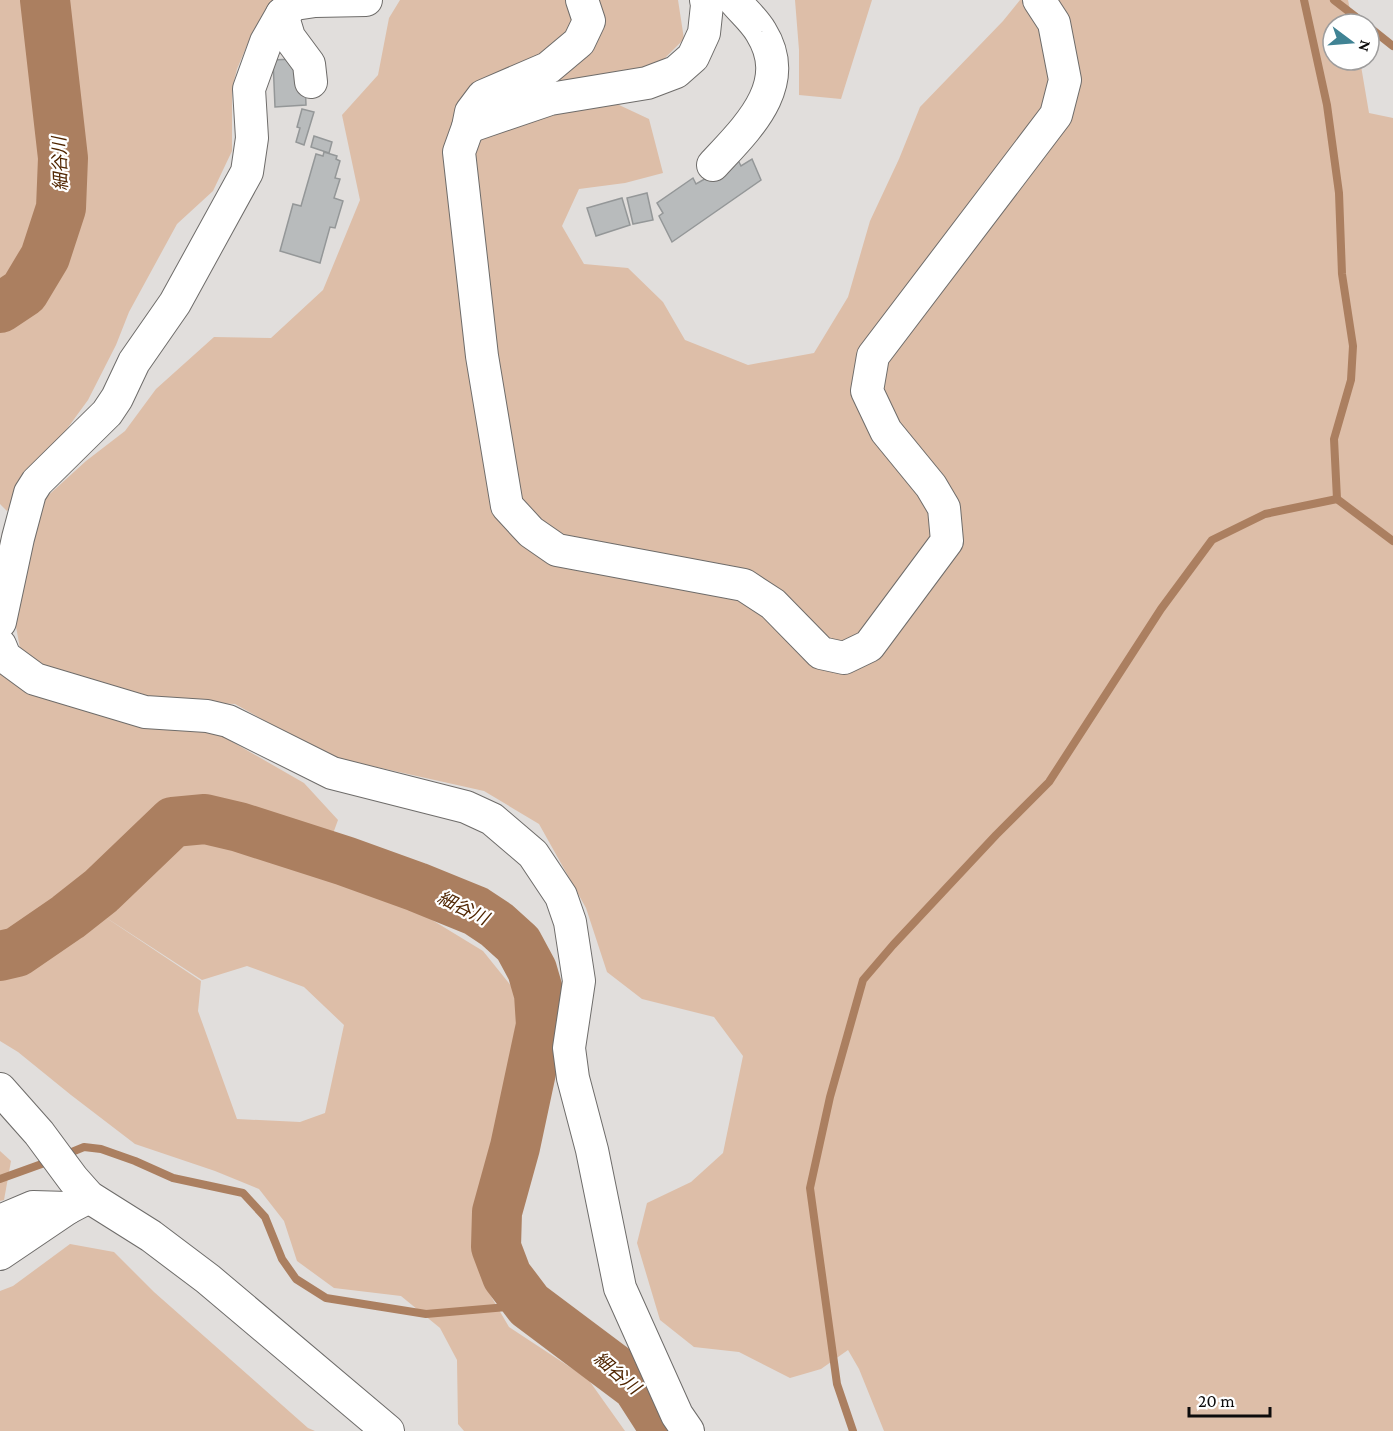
<svg xmlns="http://www.w3.org/2000/svg" width="1393" height="1431" viewBox="0 0 1393 1431" font-family="'Crimson Pro','Noto Sans JP',serif">
	<style>
		.green { fill: #ddbea8; fill-rule: evenodd }
		.lines { fill: none; stroke-linecap: round; stroke-linejoin: round }
		.stream { stroke: #ab7f60; stroke-width: 8 }
		.river { stroke: #ab7f60; stroke-width: 50 }
		.building { fill: #b8bbbc; stroke: #949798; stroke-width: 1.5 }
		.minor-casing { stroke: #6e6c6a; stroke-width: 34 }
		.minor { stroke: #fff; stroke-width: 32 }
		.labels { text-anchor: middle; stroke-width: 4.5; stroke-linejoin: round; paint-order: stroke }
		.water-label { font-size: 18px; font-style: italic; fill: #502500; stroke: #fff }
	</style>
	<rect width="100%" height="100%" fill="#e1dedc"/>
	<g class="green">
		<path d="M0,0H284L254,29L237,69L232,89V151L213,191L177,224L129,312L116,345L88,400L7,511L0,504Z"/>
		<path d="M400,0H678L684,39L659,64L602,97L649,119L663,173L625,183L579,189L562,226L584,264L628,268L663,302L685,340L748,365L814,353L848,297L870,221L899,159L920,107L1003,21L1020,0H1348L1353,24H1333V60H1360L1369,113L1393,118V1431H884L859,1369L848,1350L821,1369L790,1378L739,1352L694,1347L660,1320L637,1243L647,1203L691,1182L723,1153L743,1056L714,1017L642,999L607,972L586,908L539,824L484,791L327,756L235,704L194,702L145,703L62,678L20,648L13,611L30,512L86,461L125,431L156,389L214,337L271,338L323,290L360,200L342,115L378,75L389,18Z"/>
		<path d="M795,0H872L841,99L799,95V50Z"/>
		<path d="M0,661L217,733L304,783L338,820L320,869L419,912L483,951L521,998L481,1207L479,1257L488,1291L509,1327L588,1379L625,1431H464L458,1424L457,1360L440,1328L401,1296L334,1288L297,1261L284,1221L259,1189L215,1171L135,1144L71,1095L18,1052L0,1041ZM99,913L202,980L247,966L304,987L344,1025L325,1113L300,1122L237,1119L198,1011L201,981Z"/>
		<path d="M0,1151L11,1161L4,1200L0,1201Z"/>
		<path d="M70,1244L114,1252L154,1292L308,1428L315,1431H0V1291L13,1286Z"/>
	</g>
	<g class="lines">
		<g class="stream">
			<path d="M1304,0L1327,105L1339,193L1342,274L1353,346L1351,380L1334,439L1337,499L1393,541"/>
			<path d="M1334,0L1365,24"/>
			<path d="M1369,27L1393,46"/>
			<path d="M62,1156L84,1147L101,1149L135,1161L173,1178L243,1193L265,1217L282,1259L296,1279L326,1298L426,1314L529,1305"/>
			<path d="M0,1179L50,1161"/>
			<path d="M853,1431L837,1384L810,1188L830,1097L863,980L893,945L996,835L1049,782L1161,609L1212,540L1265,514L1337,499"/>
		</g>
		<g class="river">
			<path d="M0,308L24,292L45,257L61,208L63,158L45,0"/>
			<path d="M0,956L17,952L68,917L101,891L173,822L205,819L239,827L345,861L417,887L476,911L497,925L518,944L532,970L539,994L541,1025L515,1147L497,1212L496,1247L507,1276L529,1305L637,1386L666,1431"/>
		</g>
	</g>
	<g class="building">
		<path d="M293,59L305,81L306,105L275,107L273,60Z"/>
		<path d="M302,109L314,112L304,145L296,142L300,128L297,127Z"/>
		<path d="M314,136L332,142L329,153L311,147Z"/>
		<path d="M324,152L337,156L336,159L340,161L335,178L340,179L334,198L343,201L335,228L330,227L320,263L280,251L293,204L301,206L316,154L323,156Z"/>
		<path d="M752,159L761,180L672,242L659,216L663,213L657,203L693,178L696,184L738,160L741,166Z"/>
		<path d="M647,193L653,220L633,224L627,198Z"/>
		<path d="M622,198L630,225L596,236L587,208Z"/>
	</g>
	<g class="lines">
		<defs>
			<g id="minor">
				<path d="M582,0L589,21L579,42L548,68L483,96L471,112L468,127L459,152L482,356L507,506L531,532L557,550L744,585L773,604L821,653L844,658L869,646L947,541L944,508L931,486L886,431L867,391L873,356L1056,115L1065,80L1054,23L1039,0"/>
				<path d="M282,14L289,37L309,64L311,82"/>
				<path d="M468,127L550,99L647,83L676,72L693,57L704,33L707,5L706,0"/>
				<path d="M713,165C747,128 794,85 761,32C754,20 742,10 734,0"/>
				<path d="M0,622L18,538L30,493L37,482L107,413L117,398L134,362L175,303L247,172L252,138L249,89L266,42L282,14L295,4L315,1L366,0"/>
				<path d="M0,645L5,657L35,679L145,712L207,716L228,721L332,773L466,807L492,819L533,854L561,896L570,922L579,981L569,1048L573,1078L592,1150L620,1288L677,1415L688,1431"/>
				<path d="M0,1089L39,1133L73,1179L89,1197L151,1236L208,1279L388,1431"/>
				<path d="M0,1221L33,1207L68,1208L89,1197"/>
				<path d="M0,1254L68,1208"/>
			</g>
		</defs>
		<use href="#minor" class="minor-casing"/>
		<use href="#minor" class="minor"/>
	</g>
	<g class="labels">
		<g class="water-label">
			<text transform="translate(60 164) rotate(-92)" y="6">細谷川</text>
			<text transform="translate(463 908) rotate(26)" y="6">細谷川</text>
			<text transform="translate(617 1373) rotate(40)" y="6">細谷川</text>
		</g>
	</g>
	<g transform="translate(1351 42) rotate(106)"><circle r="28" fill="#ffffff" stroke="#9e9d9d" stroke-width="1.5"/>
	<path d="M0-4.5L10 22L0 15L-10 22Z" fill="#408394"/>
	<text y="-9" font-size="16" font-weight="bold" text-anchor="middle" fill="#0c0b0b">N</text>
	</g>
	<path d="M1189 1407v9h81v-9" fill="none" stroke="#0c0b0b" stroke-width="3"/>
	<text x="1198" y="1407" font-size="18" fill="#0c0b0b" stroke="#ffffff" stroke-width="4.5" paint-order="stroke">20 m</text>
</svg>
